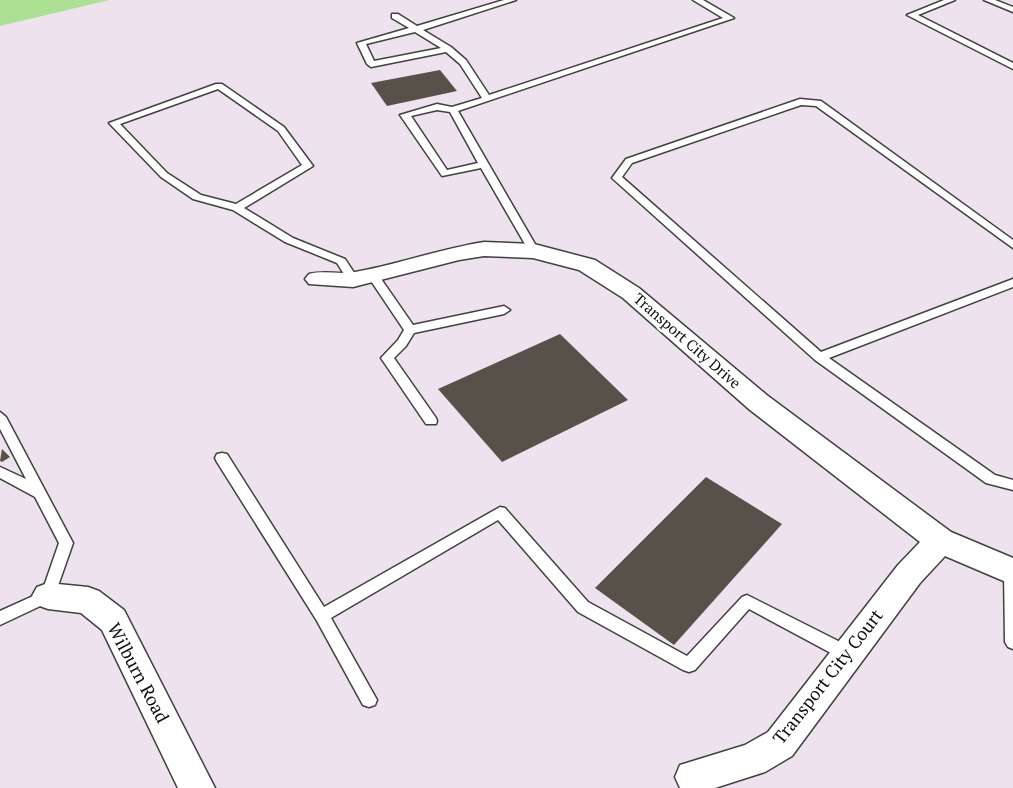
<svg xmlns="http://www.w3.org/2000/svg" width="1013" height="788" viewBox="0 0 1013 788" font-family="'PT Serif',serif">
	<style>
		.industrial { fill: #eee2ee }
		.forest { fill: #ade093 }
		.building { fill: #58514a }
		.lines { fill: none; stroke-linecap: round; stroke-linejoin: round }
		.lane-casing { stroke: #414141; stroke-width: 3 }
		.street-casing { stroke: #414141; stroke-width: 3 }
		.lane { fill: #fff; fill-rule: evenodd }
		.street { fill: #fff; fill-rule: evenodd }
		.labels { text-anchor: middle; stroke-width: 5; stroke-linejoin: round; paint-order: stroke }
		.street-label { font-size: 15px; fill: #0e0e0e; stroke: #fff }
		.near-street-label { font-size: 18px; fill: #0e0e0e; stroke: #fff }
	</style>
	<rect width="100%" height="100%" fill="#fffef0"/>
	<path class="industrial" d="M110,0H1013V788H0V26Z"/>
	<path class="forest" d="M0,0H110L0,26Z"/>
	<g class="building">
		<path d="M440,70L457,91L387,106L371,83Z"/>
		<path d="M560,334L628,400L502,462L438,389Z"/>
		<path d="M2,449L10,457L2,462L0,461Z"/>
		<path d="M706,477L782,524L674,645L595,588Z"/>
	</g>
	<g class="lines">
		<defs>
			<g id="lane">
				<path d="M504,0H516L423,30L451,47L466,60L489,95L723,18L693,0H703L734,18L458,111L539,251L534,254L529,251L481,168L442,176L400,115L437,104L452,107L482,98L460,64L446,52L371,67L367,64L357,43L409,28L392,18V14H398L417,26ZM415,32L441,48L374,61L366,44ZM437,110L450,112L478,163L447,170L411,116Z"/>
				<path d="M944,0H955L918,15L1013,63V69L907,15Z"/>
				<path d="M984,0H995L1013,7V12Z"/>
				<path d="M216,84H222L284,127L313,166L244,208L293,238L345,259L359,280L357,282H349L337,263L285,242L233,210L193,199L161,177L109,123ZM218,89L278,131L302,165L236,204L201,195L167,173L120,124Z"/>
				<path d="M800,99L821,101L1013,240V248L816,106L801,105L632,163L622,177L821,352L1013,279V287L829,358L995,475L1013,480V490L986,483L815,360L612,178L626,159Z"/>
				<path d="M373,272L377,273L413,325L504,306L510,310L504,314L414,333L406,346L394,358L436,418L437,421L436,424H426L381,358L398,340L404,330L367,275Z"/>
				<path d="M0,412L6,417L73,543L53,600L0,625V611L42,592L59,543L35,497L0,478V467L26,479L0,429Z"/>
				<path d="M222,453L227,454L324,607L500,507L505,508L588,602L687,656L742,597L747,595L854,649L856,654L854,659L848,661L842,659L749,609L695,670L689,672L683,670L578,612L498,520L331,618L377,700L375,705L369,707L363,705L317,621L217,462L215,458L217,454Z"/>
				<path d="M1011,565L1013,566V649L1008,647L1005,642L1004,571L1006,567Z"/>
			</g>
			<g id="street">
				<path d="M484,242L534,244L595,260L639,288L768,396L951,532L1013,558V585L945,556L920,583L792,756L765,772L715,788H680L675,777L680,765L745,745L768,732L898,565L920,542L750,410L623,298L579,270L533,258L484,256L459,260L353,287L309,284L305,279L309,274C324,270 340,275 355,272C399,264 440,249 484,242Z"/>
				<path d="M48,583L88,587L99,591L124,610L215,788H178L102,630L81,613L48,609L37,605L32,596L37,587Z"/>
			</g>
		</defs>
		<use href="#lane" class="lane-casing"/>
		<use href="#street" class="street-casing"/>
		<use href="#lane" class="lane"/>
		<use href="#street" class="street"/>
	</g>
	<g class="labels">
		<g class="street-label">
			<text transform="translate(687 341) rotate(41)" y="5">Transport City Drive</text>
		</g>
		<g class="near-street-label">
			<text transform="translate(138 673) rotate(62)" y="6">Wilburn Road</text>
			<text transform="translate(828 677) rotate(-52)" y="6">Transport City Court</text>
		</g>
	</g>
</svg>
